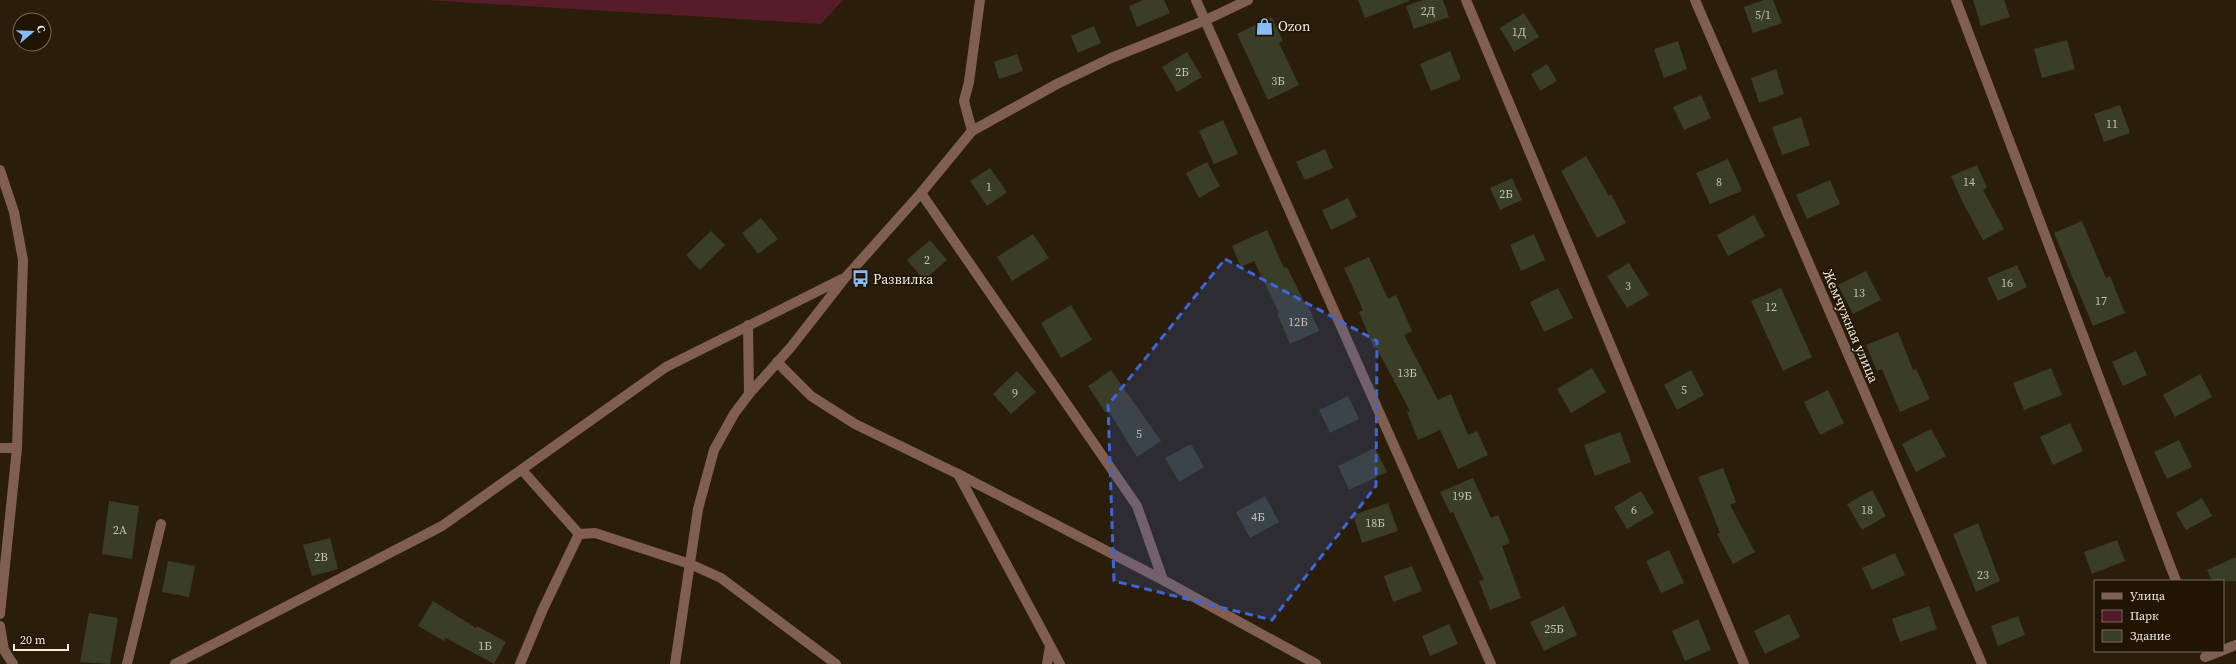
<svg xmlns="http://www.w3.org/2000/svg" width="2236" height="664" viewBox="0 0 2236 664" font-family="'Source Serif 4',serif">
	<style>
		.green { fill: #551d29 }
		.building { fill: #3a3d27 }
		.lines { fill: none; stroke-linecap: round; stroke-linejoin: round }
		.minor { stroke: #805f50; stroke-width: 10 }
		.marked { fill: #3d66d9; fill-opacity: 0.2; stroke: #3d66d9; stroke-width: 3; stroke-dasharray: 8 5; stroke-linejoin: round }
		.labels { text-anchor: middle; stroke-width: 3; stroke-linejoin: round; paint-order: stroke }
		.number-label { font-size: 12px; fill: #c5c0b1 }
		.poi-label { font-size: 14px; fill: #f3ecdf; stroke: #201503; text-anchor: start }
		.street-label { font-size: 14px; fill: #f3ecdf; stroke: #201503 }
	</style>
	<rect width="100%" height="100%" fill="#2a1e0a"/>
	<path class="green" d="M425,0H843L821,24Z"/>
	<g class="building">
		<path d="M1143,0H1164L1170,13L1137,27L1129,6Z"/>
		<path d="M1358,0H1409V1L1365,18Z"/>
		<path d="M1423,0H1443L1449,17L1414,29L1406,6Z"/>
		<path d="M1764,0H1773L1782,23L1753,33L1744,7Z"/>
		<path d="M1973,0H2004L2010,17L1981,26Z"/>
		<path d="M1524,13L1539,37L1514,52L1500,28Z"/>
		<path d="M1272,17L1283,41L1279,43L1299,85L1268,100L1237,34Z"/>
		<path d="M1094,26L1101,43L1078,53L1071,36Z"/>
		<path d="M2067,40L2075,69L2042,78L2034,49Z"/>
		<path d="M1678,41L1687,69L1664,78L1654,49Z"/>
		<path d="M1450,51L1461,79L1431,91L1420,64Z"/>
		<path d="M1187,52L1202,77L1177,92L1162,67Z"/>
		<path d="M1017,54L1023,71L999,79L994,62Z"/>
		<path d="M1547,64L1557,81L1540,91L1531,74Z"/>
		<path d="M1776,69L1784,94L1759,103L1751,78Z"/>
		<path d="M1701,95L1711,118L1684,130L1673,107Z"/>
		<path d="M2120,105L2130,133L2104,142L2094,114Z"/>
		<path d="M1801,117L1810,145L1782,155L1772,127Z"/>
		<path d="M1223,120L1238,154L1214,164L1199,131Z"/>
		<path d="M1325,149L1333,168L1305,180L1296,162Z"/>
		<path d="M1586,156L1609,196L1611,194L1626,223L1597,238L1561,171Z"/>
		<path d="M1728,159L1742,191L1710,204L1696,173Z"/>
		<path d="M1207,162L1220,186L1199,198L1186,173Z"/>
		<path d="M1977,165L1987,188L1983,190L2004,229L1983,240L1961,199L1951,176Z"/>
		<path d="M990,168L1007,192L987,206L970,181Z"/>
		<path d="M1512,178L1522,200L1500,210L1490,188Z"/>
		<path d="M1830,180L1840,204L1807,219L1796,195Z"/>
		<path d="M1348,198L1357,217L1331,230L1322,210Z"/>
		<path d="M1754,215L1765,236L1728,256L1717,235Z"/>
		<path d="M761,218L778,239L758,254L742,233Z"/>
		<path d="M2082,221L2106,278L2110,276L2125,313L2093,326L2054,233Z"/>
		<path d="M1267,230L1284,268L1287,267L1304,302L1306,301L1319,331L1290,344L1277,313H1279L1254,261L1241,267L1232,246Z"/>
		<path d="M711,231L725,245L700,270L686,255Z"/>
		<path d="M1033,234L1049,258L1012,281L997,257Z"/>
		<path d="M1534,234L1545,260L1521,271L1510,245Z"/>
		<path d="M930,240L947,260L924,280L907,260Z"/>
		<path d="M1369,257L1388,299L1396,295L1412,331L1404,335L1438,400L1451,394L1468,435L1477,431L1488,455L1458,469L1440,430L1418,440L1407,412L1410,411L1376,347L1374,348L1359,312L1363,310L1344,268Z"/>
		<path d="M1629,263L1649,295L1627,308L1607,276Z"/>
		<path d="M2017,265L2027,287L1998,301L1987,278Z"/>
		<path d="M1866,271L1881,300L1853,314L1838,285Z"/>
		<path d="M1558,288L1573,318L1544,332L1530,302Z"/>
		<path d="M1781,288L1812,357L1783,371L1751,301Z"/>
		<path d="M1071,305L1092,340L1061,358L1041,323Z"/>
		<path d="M1898,332L1913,370L1916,369L1930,399L1900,412L1882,369L1877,371L1866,345Z"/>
		<path d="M2136,351L2147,375L2123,386L2112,362Z"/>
		<path d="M1592,368L1606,392L1571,413L1557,389Z"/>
		<path d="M2051,368L2062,395L2024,410L2013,383Z"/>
		<path d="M1111,370L1161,441L1137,457L1108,410L1105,412L1088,386Z"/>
		<path d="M1691,370L1704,395L1677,410L1664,385Z"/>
		<path d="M1017,371L1036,392L1011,414L993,394Z"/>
		<path d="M2200,374L2212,397L2175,417L2163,395Z"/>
		<path d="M1828,390L1844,423L1820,435L1804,402Z"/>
		<path d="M1348,396L1359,419L1330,433L1319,410Z"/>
		<path d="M2070,423L2083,451L2053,465L2040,437Z"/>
		<path d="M1931,429L1946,456L1916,472L1902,444Z"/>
		<path d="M1620,432L1631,462L1595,476L1584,445Z"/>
		<path d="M2179,440L2192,467L2167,479L2154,452Z"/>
		<path d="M1191,444L1204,467L1179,482L1165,458Z"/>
		<path d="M1375,448L1387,472L1349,490L1338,466Z"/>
		<path d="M1723,468L1736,502L1730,505L1755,552L1733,564L1717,534L1720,533L1698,477Z"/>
		<path d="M1473,478L1491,518L1498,515L1510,543L1502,546L1521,598L1490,610L1479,581L1484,580L1453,512L1450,513L1440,492Z"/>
		<path d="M1872,490L1886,516L1862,530L1847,504Z"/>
		<path d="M1641,491L1654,513L1627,529L1614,507Z"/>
		<path d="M1265,496L1279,522L1250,538L1236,512Z"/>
		<path d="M2202,498L2212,516L2186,530L2176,513Z"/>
		<path d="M109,501L139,506L132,559L102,554Z"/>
		<path d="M1388,503L1398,531L1362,543L1353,515Z"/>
		<path d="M1978,523L2000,581L1976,592L1953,534Z"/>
		<path d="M330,538L338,569L312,576L303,545Z"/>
		<path d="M2117,540L2125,561L2092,574L2084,552Z"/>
		<path d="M1669,550L1684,583L1661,593L1646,561Z"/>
		<path d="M1895,553L1905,575L1872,590L1862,568Z"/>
		<path d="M2236,557V581H2212L2207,570Z"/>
		<path d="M168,561L195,566L189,597L162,592Z"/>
		<path d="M1412,566L1422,591L1393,602L1384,576Z"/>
		<path d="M433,601L476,628L477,626L506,642L494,664L446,638L444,641L418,626Z"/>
		<path d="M1564,606L1577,635L1544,651L1530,622Z"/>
		<path d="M1929,606L1937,629L1900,642L1892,619Z"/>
		<path d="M89,613L118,618L110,664L80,662Z"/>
		<path d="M1789,614L1800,637L1765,654L1754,631Z"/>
		<path d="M2018,616L2025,635L1998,646L1991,626Z"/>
		<path d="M1698,619L1711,650L1685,661L1672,631Z"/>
		<path d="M1449,624L1458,644L1430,656L1422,636Z"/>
	</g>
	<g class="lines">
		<g class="minor">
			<path d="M1196,0L1491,664"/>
			<path d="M1466,0L1744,664"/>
			<path d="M1695,0L1982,664"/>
			<path d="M1956,0L2176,581"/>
			<path d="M972,131L964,101L969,82L980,0"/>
			<path d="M0,170L14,212L23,260L17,448"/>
			<path d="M921,193L1137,506L1163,580"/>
			<path d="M748,325L749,394"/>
			<path d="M777,362L811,396L855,424L958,474L1163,580L1316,664"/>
			<path d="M0,448H17L0,614"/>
			<path d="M522,470L579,534"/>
			<path d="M958,474L1060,664"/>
			<path d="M0,626L4,650L13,664"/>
			<path d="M2223,650L2236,645"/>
			<path d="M2205,657L2221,651"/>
			<path d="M127,664L161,524"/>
			<path d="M175,664L442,526L666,367L842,279"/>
			<path d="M520,664L543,609L579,534L595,533L690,564L721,578L836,664"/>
			<path d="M675,664L698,509L714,450L734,414L749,394L791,347L845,278L921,193L972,131L1057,84L1111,58L1206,20L1248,0"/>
			<path d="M1047,664L1050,646"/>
		</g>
	</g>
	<path class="marked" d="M1225,259L1377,341L1376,486L1272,620L1114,581L1108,405Z"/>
	<defs>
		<symbol id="shop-bare" viewBox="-9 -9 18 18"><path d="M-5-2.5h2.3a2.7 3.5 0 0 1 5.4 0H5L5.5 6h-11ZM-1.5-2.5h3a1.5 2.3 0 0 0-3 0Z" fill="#87bbfb" stroke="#201503" stroke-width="2.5" paint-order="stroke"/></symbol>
		<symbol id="bus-bare" viewBox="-9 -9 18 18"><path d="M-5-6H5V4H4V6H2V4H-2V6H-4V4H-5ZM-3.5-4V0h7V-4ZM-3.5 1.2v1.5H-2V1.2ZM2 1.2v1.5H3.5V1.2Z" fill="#87bbfb" stroke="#201503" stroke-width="2.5" paint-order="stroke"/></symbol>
	</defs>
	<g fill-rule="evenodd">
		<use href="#shop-bare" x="1252" y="14" width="25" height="25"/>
		<use href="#bus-bare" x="848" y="266" width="25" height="25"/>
	</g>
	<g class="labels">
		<g class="number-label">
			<text x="1428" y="15">2Д</text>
			<text x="1763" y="19">5/1</text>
			<text x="1519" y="36">1Д</text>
			<text x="1182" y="76">2Б</text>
			<text x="1278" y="85">3Б</text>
			<text x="2112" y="128">11</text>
			<text x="1719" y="186">8</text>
			<text x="1969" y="186">14</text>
			<text x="989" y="191">1</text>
			<text x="1506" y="198">2Б</text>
			<text x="927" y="264">2</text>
			<text x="2007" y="287">16</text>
			<text x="1628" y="290">3</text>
			<text x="1859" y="297">13</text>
			<text x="2101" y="305">17</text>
			<text x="1771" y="311">12</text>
			<text x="1298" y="326">12Б</text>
			<text x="1407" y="377">13Б</text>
			<text x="1684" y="394">5</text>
			<text x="1015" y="397">9</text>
			<text x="1139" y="438">5</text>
			<text x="1462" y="500">19Б</text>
			<text x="1634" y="514">6</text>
			<text x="1867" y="514">18</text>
			<text x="1258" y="521">4Б</text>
			<text x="1375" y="527">18Б</text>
			<text x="120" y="534">2А</text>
			<text x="321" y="561">2В</text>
			<text x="1983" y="579">23</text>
			<text x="1554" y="633">25Б</text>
			<text x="485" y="650">1Б</text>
		</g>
		<g class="poi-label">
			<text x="1278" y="31">Ozon</text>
			<text x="873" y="284">Развилка</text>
		</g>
		<g class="street-label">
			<text transform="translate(1851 326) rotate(67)" y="5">Жемчужная улица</text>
		</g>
	</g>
	<rect x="2094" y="580" width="130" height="72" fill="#201503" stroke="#746b5b"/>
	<rect x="2102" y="593" width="20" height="6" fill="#805f50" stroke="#746b5b"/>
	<text x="2130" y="600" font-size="12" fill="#f3ecdf">Улица</text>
	<rect x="2102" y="610" width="20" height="12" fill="#551d29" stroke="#746b5b"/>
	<text x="2130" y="620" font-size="12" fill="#f3ecdf">Парк</text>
	<rect x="2102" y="630" width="20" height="12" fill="#3a3d27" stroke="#746b5b"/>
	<text x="2130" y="640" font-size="12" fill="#f3ecdf">Здание</text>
	<g transform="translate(32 32) rotate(71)"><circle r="19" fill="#201503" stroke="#746b5b"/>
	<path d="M0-3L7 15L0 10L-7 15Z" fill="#87bbfb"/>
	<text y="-6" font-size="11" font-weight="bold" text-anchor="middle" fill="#f3ecdf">С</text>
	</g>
	<path d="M14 644v6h54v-6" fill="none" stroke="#f3ecdf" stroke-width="2"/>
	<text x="20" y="644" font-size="12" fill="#f3ecdf" stroke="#201503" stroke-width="3" paint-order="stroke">20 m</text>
</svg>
